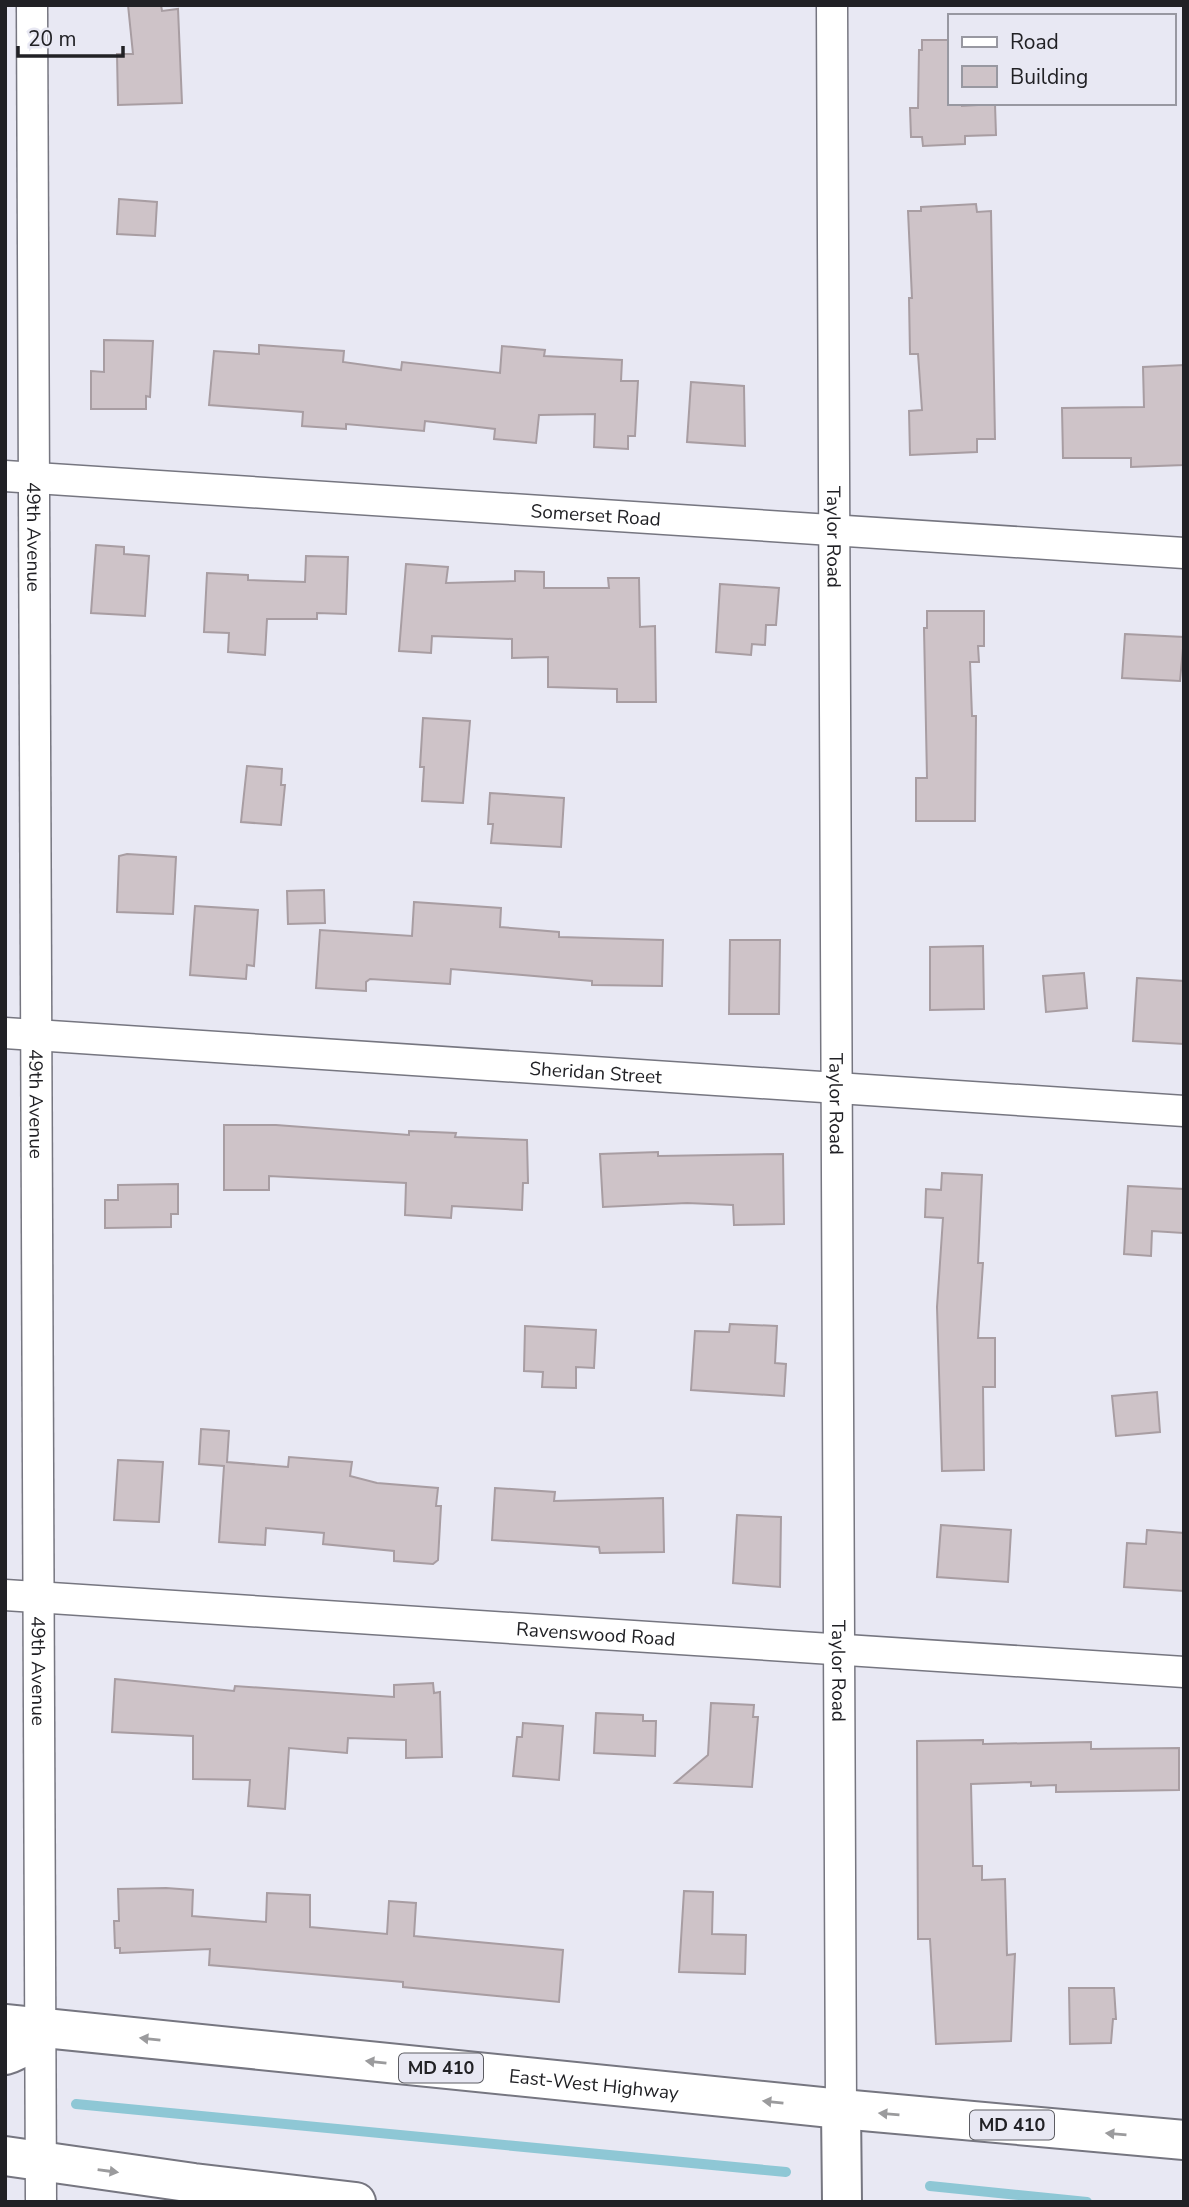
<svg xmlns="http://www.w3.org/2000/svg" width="1189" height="2207" viewBox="0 0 1189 2207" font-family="'Nunito Sans',sans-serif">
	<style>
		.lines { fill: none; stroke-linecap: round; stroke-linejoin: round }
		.stream { stroke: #8ec7d5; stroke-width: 10 }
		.building { fill: #cec3c8; stroke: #a89da2; stroke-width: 2 }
		.minor-casing { stroke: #767680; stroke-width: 33 }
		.tertiary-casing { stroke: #767680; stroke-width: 42 }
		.primary-casing { stroke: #767680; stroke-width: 42 }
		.minor { stroke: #fff; stroke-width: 30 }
		.tertiary { stroke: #fff; stroke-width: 38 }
		.primary { stroke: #fff; stroke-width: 38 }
		.oneway { fill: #9b9b9d }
		.labels { text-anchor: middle; stroke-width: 6; stroke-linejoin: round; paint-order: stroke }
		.shield { fill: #e8e8f3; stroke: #5d5d63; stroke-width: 2 }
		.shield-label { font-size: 18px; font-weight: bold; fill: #212125 }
		.street-label { font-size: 19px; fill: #212125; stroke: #e8e8f3 }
	</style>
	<rect width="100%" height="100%" fill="#e8e8f3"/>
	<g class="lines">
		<g class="stream">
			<path d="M76,2104L786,2172"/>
			<path d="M930,2186L1087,2202"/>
		</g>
	</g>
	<g class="building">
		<path d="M128,5H161L162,11L178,9L182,103L118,105L117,54H133Z"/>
		<path d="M922,40H949V103H962V106L995,104L996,135L965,136V144L923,146L922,137H911L910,108H918L919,50H922Z"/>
		<path d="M119,199L157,202L155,236L117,234Z"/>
		<path d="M976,204L977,212L991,211L995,439H977V452L910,455L909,411L922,410L918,354H910L909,298H912L908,211H921V207Z"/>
		<path d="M104,340L153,341L150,397L146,396V409H91V371L104,372Z"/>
		<path d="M259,345L344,351L343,362L401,370L402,362L500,373L502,346L545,350L544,356L622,360L621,381H638L635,436H628V449L594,447L595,414L539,415L536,443L494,439L495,429L425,421L424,431L346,424V429L302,426L303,412L209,405L214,351L259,354Z"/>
		<path d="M1184,365V465L1131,467V458H1063L1062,408L1144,407L1143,367Z"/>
		<path d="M691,382L744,386L745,446L687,442Z"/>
		<path d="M96,545L124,547V554L149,556L145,616L91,613Z"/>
		<path d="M306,556L348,557L346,614L317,613V619H267L265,655L228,652L229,633L204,632L207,573L248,575V580L305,582Z"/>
		<path d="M406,564L448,567L446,583L515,581V571L544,572V588H609L608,578H639L640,627L655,626L656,702H617V689L548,687V657L512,658V639L432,636L431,653L399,651Z"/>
		<path d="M720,584L779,588L776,625H766L765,645L752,644L751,655L716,652Z"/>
		<path d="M927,611H984V646H978L979,662H970L972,716H976L975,821H916V778H927L924,628H927Z"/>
		<path d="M1125,634L1184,637L1180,681L1122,678Z"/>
		<path d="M423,718L470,721L463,803L422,801L424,767H420Z"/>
		<path d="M247,766L282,769L281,785H285L281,825L241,822Z"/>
		<path d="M490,793L564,798L561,847L491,843L493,824H488Z"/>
		<path d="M127,854L176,857L173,914L117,912L119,856Z"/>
		<path d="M324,890L325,923L288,924L287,891Z"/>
		<path d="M414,902L501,908L500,927L559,932V937L663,940L662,986L592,985V981L451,969L450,984L370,979L366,982V991L316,988L320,930L412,936Z"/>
		<path d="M195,906L258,910L254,966L247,965L246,979L190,975Z"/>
		<path d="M730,940H780L779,1014H729Z"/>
		<path d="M983,946L984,1009L930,1010V947Z"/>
		<path d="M1084,973L1087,1008L1046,1012L1043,976Z"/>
		<path d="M1137,978L1184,981V1044L1133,1041Z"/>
		<path d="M224,1125H276L409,1135V1131L456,1133L455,1137L527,1140L528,1183H523L522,1210L452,1206L451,1218L405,1215L406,1183L269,1176V1190H224Z"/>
		<path d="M658,1152V1156L783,1154L784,1224L734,1225L733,1205L687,1203L603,1207L600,1154Z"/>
		<path d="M942,1173L982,1175L978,1263H983L978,1338H995V1387H983L984,1470L942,1471L937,1307L943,1218L925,1217L926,1189L941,1190Z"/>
		<path d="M178,1184V1214H171V1227L105,1228V1200H118V1185Z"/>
		<path d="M1128,1186L1184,1189L1183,1233L1152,1231L1151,1256L1124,1254Z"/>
		<path d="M730,1324L777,1326L775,1363L786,1364L784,1396L691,1390L695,1331L729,1332Z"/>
		<path d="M525,1326L596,1330L594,1368L576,1367V1388L542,1387L543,1372L524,1371Z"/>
		<path d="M1157,1392L1160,1432L1116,1436L1112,1396Z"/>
		<path d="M201,1429L229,1431L227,1462L288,1467L289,1457L352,1462L350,1476L377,1483L438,1488L436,1506H441L438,1560L433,1564L394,1561V1551L323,1544L324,1533L266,1528L265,1545L219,1542L224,1466L199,1464Z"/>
		<path d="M118,1460L163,1462L159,1522L114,1520Z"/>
		<path d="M495,1488L555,1492L554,1501L663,1498L664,1552L600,1553L599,1547L492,1540Z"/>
		<path d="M737,1515L781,1517L780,1587L733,1583Z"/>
		<path d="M941,1525L1011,1530L1008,1582L937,1577Z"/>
		<path d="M1147,1530L1184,1533V1591L1124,1587L1127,1543L1146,1544Z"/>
		<path d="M115,1679L234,1691L235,1686L394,1697V1685L433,1683L434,1693L440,1692L442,1757L406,1758V1740L348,1738L347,1753L289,1748L285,1809L248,1806L250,1780L193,1779V1736L112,1732Z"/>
		<path d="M711,1703L754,1705L753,1717H758L752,1787L675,1783L708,1755Z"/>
		<path d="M596,1713L643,1715V1721H656L655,1756L594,1753Z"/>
		<path d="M523,1723L563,1726L559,1780L513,1776L517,1737H522Z"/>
		<path d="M983,1740V1744L1091,1742V1749L1179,1748V1790L1056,1792V1785L1031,1786V1782L971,1784L973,1866H982V1880L1005,1879L1007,1955L1015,1954L1011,2041L936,2044L930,1939H918L917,1741Z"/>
		<path d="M166,1888L193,1890L192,1916L266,1922L267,1893L310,1895V1927L387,1934L389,1901L416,1903L414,1936L563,1950L559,2002L403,1987V1982L209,1965L210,1949L120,1953V1948H115L114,1921H119L118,1889Z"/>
		<path d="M684,1891L713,1892L712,1934L746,1935L745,1974L679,1972Z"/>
		<path d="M1069,1988H1114L1116,2019H1113L1111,2043L1070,2044Z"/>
	</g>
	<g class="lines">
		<defs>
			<g id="minor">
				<path id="s1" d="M32,5L41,2202"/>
				<path id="s2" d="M832,5L841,2109"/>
				<path id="s3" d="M5,476L1184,553"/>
				<path id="s4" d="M5,1033L1184,1111"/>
				<path id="s5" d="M5,1595L1184,1672"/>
			</g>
			<path id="tertiary" d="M841,2109L842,2202"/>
			<g id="primary">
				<path id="s6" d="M5,2024L841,2109L1184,2140"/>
				<path d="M5,2055C22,2050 30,2042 40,2028"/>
				<path d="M5,2156L194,2183L356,2202"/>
			</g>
		</defs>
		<use href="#minor" class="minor-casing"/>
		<use href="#tertiary" class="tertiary-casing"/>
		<use href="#primary" class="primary-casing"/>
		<use href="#minor" class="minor"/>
		<use href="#tertiary" class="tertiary"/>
		<use href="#primary" class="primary"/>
	</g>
	<defs><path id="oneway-solid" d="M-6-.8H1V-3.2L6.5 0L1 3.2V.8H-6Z" transform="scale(1.75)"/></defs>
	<g class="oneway">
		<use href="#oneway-solid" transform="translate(150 2039) rotate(-174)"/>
		<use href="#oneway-solid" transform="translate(376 2062) rotate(-174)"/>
		<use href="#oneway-solid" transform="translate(773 2102) rotate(-174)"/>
		<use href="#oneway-solid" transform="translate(889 2114) rotate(-175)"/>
		<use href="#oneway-solid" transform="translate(1116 2134) rotate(-175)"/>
		<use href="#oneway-solid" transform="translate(108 2171) rotate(8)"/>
	</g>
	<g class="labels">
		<g class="shield">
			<rect x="399" y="2053.5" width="84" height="29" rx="5"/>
			<rect x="970" y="2110.5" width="84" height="29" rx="5"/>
		</g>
		<g class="shield-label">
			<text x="441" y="2074">MD 410</text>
			<text x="1012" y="2131">MD 410</text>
		</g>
		<g class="street-label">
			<text dy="7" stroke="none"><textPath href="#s3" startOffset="592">Somerset Road</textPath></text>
			<text dy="7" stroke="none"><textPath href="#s1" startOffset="532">49th Avenue</textPath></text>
			<text dy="7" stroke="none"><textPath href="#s2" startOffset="532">Taylor Road</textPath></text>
			<text dy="7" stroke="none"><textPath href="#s4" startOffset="592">Sheridan Street</textPath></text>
			<text dy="7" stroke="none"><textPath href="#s1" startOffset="1099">49th Avenue</textPath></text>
			<text dy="7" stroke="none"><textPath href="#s2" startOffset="1099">Taylor Road</textPath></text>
			<text dy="7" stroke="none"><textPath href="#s5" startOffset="592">Ravenswood Road</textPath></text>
			<text dy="7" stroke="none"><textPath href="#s1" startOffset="1666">49th Avenue</textPath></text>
			<text dy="7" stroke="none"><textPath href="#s2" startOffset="1666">Taylor Road</textPath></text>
			<text dy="7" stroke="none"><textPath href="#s6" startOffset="592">East-West Highway</textPath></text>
		</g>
	</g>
	<rect width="1189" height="2207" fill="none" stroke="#212125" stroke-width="14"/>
	<rect x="948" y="14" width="228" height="91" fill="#e8e8f3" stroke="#9898a1" stroke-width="2"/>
	<rect x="962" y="37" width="35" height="10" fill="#ffffff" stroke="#9898a1" stroke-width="2"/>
	<text x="1010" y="49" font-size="21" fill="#212125">Road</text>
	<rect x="962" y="66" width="35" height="21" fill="#cec3c8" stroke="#9898a1" stroke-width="2"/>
	<text x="1010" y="84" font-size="21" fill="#212125">Building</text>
	<path d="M18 46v10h105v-10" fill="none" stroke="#212125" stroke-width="3.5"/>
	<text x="28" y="46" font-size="21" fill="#212125" stroke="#e8e8f3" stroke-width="5" paint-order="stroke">20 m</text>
</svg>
